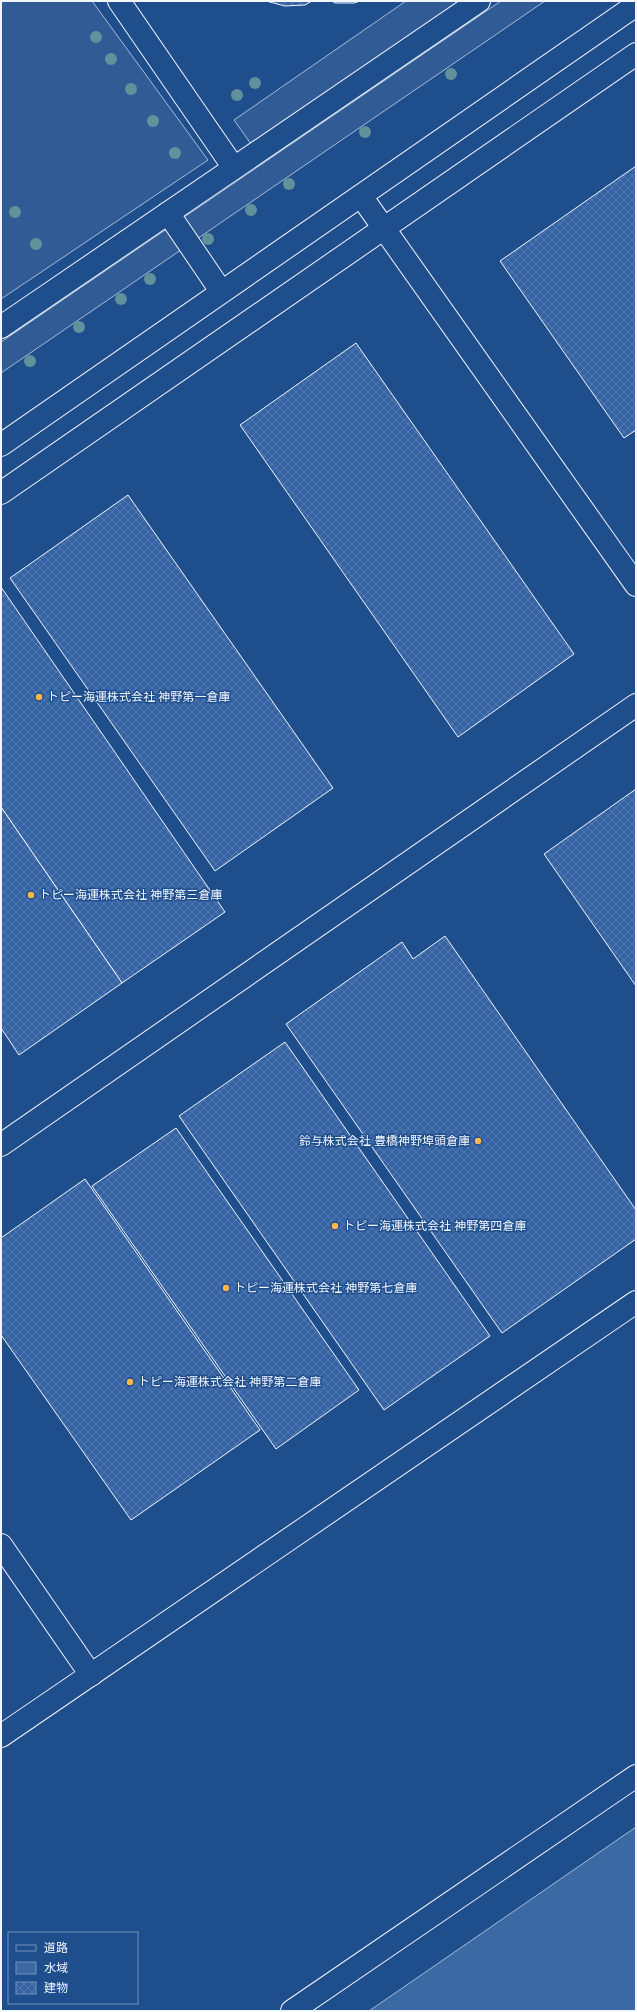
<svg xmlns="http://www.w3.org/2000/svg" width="637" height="2012" viewBox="0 0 637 2012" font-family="Quicksand,'Noto Sans JP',sans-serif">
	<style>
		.parking { fill: #305b95; stroke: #a8bbd7 }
		.water { fill: #3b69a3; stroke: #a8bbd7 }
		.building { fill: url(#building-cross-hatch); stroke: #f2f6ff }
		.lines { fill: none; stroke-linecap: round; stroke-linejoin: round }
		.minor-casing { stroke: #f2f6ff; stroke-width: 24 }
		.minor { stroke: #1f4e8c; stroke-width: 22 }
		.tree { fill: #61919a }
		.poi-dot { fill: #ffb74d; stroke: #1f4e8c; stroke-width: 1.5 }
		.labels { text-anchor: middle; stroke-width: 3; stroke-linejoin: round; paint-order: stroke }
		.poi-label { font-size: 12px; fill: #f2f6ff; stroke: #1f4e8c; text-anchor: start }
	</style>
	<defs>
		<pattern id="building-cross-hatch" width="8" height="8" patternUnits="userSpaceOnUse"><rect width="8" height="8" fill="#3563a3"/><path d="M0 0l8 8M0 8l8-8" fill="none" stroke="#537ab1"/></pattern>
	</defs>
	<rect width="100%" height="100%" fill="#1f4e8c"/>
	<g class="parking">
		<path d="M1,1H92L208,160L1,299Z"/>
		<path d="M406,1H460L251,144L234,120Z"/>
		<path d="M501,1H545L1,373V342Z"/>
	</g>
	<path class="water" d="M636,1827V2011H369Z"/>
	<g class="building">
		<path d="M266,1H312L305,5L285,6Z"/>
		<path d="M332,1H360L354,3H335Z"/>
		<path d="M636,166V430L624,438L500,261Z"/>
		<path d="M356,343L574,654L458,737L240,425Z"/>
		<path d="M128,495L333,788L215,871L10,578Z"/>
		<path d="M1,587L225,912L122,983L1,807Z"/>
		<path d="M636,789V986L544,854Z"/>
		<path d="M1,807L122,983L19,1055L1,1028Z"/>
		<path d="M445,936L636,1210V1239L502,1333L286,1024L402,942L413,959Z"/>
		<path d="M285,1042L490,1336L384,1410L179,1116Z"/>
		<path d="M176,1128L359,1390L276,1449L92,1186Z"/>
		<path d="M85,1179L260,1430L131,1520L1,1335V1238Z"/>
	</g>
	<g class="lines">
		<defs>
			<g id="minor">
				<path d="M119,1L234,168"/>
				<path d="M361,196L636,585"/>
				<path d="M168,213L221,291"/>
				<path d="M1,327L479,1"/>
				<path d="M1,445L636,5"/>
				<path d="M1,493L636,54"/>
				<path d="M1,1145L636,705"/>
				<path d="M1,1545L91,1675"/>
				<path d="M1,1736L636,1302"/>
				<path d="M292,2011L636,1776"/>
			</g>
		</defs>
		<use href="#minor" class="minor-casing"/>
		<use href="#minor" class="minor"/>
	</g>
	<g class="tree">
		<circle cx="96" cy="37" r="6"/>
		<circle cx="111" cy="59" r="6"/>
		<circle cx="451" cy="74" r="6"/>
		<circle cx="255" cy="83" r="6"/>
		<circle cx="131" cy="89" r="6"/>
		<circle cx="237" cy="95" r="6"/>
		<circle cx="153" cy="121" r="6"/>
		<circle cx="365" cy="132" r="6"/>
		<circle cx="175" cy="153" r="6"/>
		<circle cx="289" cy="184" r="6"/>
		<circle cx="251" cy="210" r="6"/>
		<circle cx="15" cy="212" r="6"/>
		<circle cx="208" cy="239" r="6"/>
		<circle cx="36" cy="244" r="6"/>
		<circle cx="150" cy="279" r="6"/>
		<circle cx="121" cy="299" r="6"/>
		<circle cx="79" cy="327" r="6"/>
		<circle cx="30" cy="361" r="6"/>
	</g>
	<g class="poi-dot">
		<circle cx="39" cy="697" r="4"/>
		<circle cx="31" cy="895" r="4"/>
		<circle cx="478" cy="1141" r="4"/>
		<circle cx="335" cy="1226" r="4"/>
		<circle cx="226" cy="1288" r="4"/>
		<circle cx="130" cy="1382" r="4"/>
	</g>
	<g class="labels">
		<g class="poi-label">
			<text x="47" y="701">トピー海運株式会社 神野第一倉庫</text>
			<text x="39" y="899">トピー海運株式会社 神野第三倉庫</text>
			<text x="470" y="1145" text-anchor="end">鈴与株式会社 豊橋神野埠頭倉庫</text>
			<text x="343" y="1230">トピー海運株式会社 神野第四倉庫</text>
			<text x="234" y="1292">トピー海運株式会社 神野第七倉庫</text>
			<text x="138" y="1386">トピー海運株式会社 神野第二倉庫</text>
		</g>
	</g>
	<rect width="637" height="2012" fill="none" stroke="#f2f6ff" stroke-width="4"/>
	<rect x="8" y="1932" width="130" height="72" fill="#1f4e8c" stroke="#7391ba"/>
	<rect x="16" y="1945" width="20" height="6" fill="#1f4e8c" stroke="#7391ba"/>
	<text x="44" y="1952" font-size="12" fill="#f2f6ff">道路</text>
	<rect x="16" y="1962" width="20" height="12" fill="#3b69a3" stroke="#7391ba"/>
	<text x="44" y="1972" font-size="12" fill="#f2f6ff">水域</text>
	<rect x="16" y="1982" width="20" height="12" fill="url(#building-cross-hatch)" stroke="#7391ba"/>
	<text x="44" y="1992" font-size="12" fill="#f2f6ff">建物</text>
</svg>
